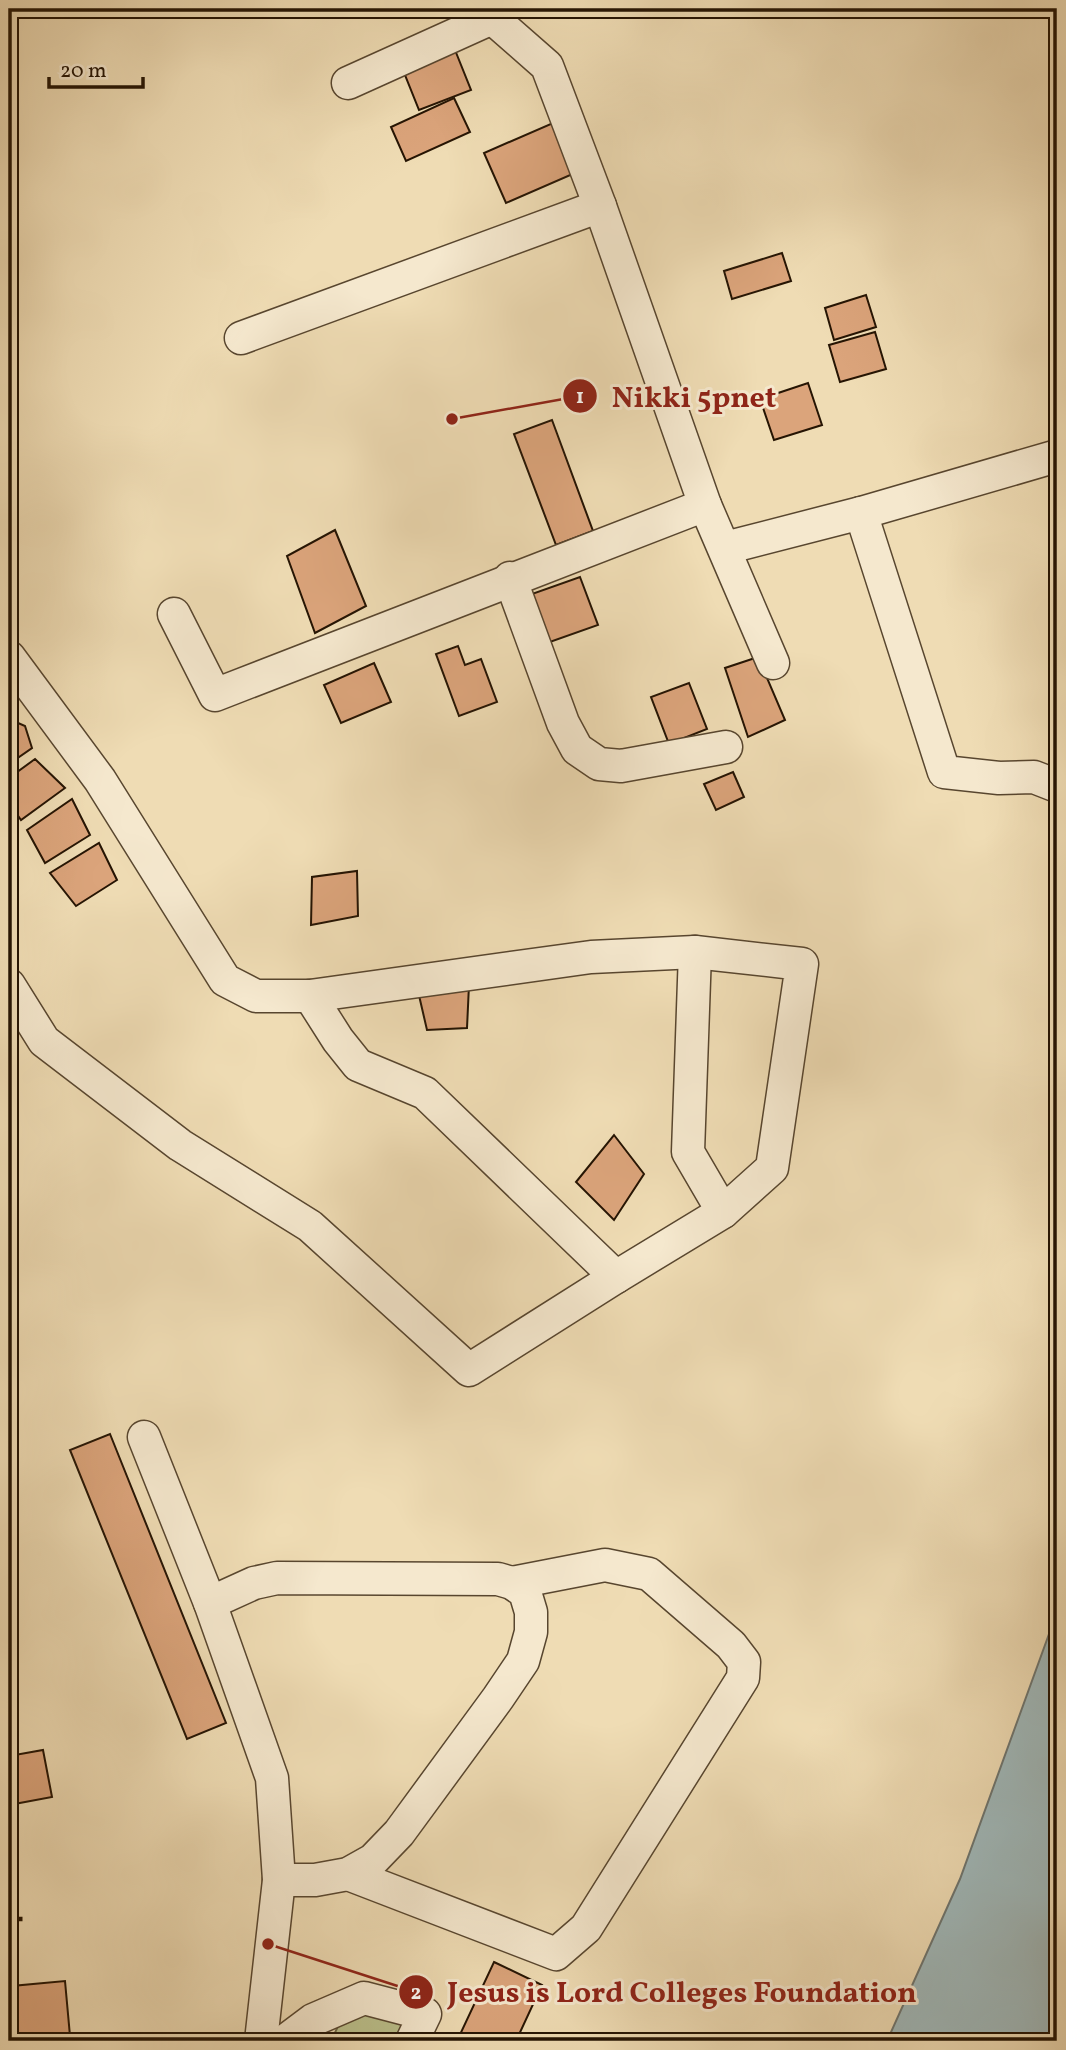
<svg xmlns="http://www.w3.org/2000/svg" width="1066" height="2050" viewBox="0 0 1066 2050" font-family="Vollkorn,serif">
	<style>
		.green { fill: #bbc08b; stroke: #706a47; stroke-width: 2 }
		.water { fill: #a0b8b9; stroke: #6f7670; stroke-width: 2 }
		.building { fill: #dba47b; stroke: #251403; stroke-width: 2 }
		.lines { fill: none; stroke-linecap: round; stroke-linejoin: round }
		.minor-casing { stroke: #58462f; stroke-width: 35 }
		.path { stroke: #251403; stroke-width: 4.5; stroke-dasharray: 5 3.5; stroke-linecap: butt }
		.minor { stroke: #f5e8ce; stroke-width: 32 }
		.leader { fill: none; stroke: #8f2418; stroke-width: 2.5 }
		.callout-dot { fill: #8f2418; stroke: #f5e8ce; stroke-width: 2.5 }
		.mark-label { font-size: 21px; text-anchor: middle; font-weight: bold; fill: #fff }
		.callout-label { font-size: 30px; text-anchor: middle; font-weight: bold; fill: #8f2418; stroke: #f5e8ce; stroke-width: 6; stroke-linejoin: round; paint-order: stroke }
	</style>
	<rect width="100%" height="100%" fill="#efdcb4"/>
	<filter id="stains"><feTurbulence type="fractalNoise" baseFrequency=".00286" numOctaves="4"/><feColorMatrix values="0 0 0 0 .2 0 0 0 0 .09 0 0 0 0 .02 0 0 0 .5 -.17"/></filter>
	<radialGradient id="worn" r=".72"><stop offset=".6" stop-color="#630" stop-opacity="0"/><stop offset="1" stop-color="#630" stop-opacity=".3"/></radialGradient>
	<path class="green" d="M353,1995L412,2024L404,2041H331Z"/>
	<path class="water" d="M1057,1612V2041H887L960,1879Z"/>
	<g class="building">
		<path d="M453,45L471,90L419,110L401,65Z"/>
		<path d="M454,98L470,132L406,161L391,127Z"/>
		<path d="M553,123L575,173L506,203L484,153Z"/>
		<path d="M782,253L791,281L732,299L724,271Z"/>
		<path d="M866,295L876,327L834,340L825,308Z"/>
		<path d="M875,332L886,369L840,382L829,345Z"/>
		<path d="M808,383L822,425L774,440L760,399Z"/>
		<path d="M552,420L593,531L556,545L514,434Z"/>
		<path d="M335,530L366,606L315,633L287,556Z"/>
		<path d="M580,577L598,625L547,643L529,595Z"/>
		<path d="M458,646L465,665L481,659L497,702L459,716L436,654Z"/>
		<path d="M758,657L785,720L748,737L725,668Z"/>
		<path d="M374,663L391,702L341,723L324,685Z"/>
		<path d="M689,683L707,729L669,744L651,697Z"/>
		<path d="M9,719L25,726L32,748L9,764Z"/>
		<path d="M35,759L65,788L21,820L9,803V778Z"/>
		<path d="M733,772L744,797L716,810L704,784Z"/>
		<path d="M72,799L90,835L45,863L27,830Z"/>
		<path d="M99,843L117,880L76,906L50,873Z"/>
		<path d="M357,871L358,916L311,925L312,877Z"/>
		<path d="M469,985L467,1028L427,1030L418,991Z"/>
		<path d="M614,1135L644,1174L614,1220L576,1182Z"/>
		<path d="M110,1434L226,1723L187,1739L70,1450Z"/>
		<path d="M43,1750L52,1797L9,1805V1756Z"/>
		<path d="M494,1962L542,1985L516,2041H457Z"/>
		<path d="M65,1981L70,2036L18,2041L12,1986Z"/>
	</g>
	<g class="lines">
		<defs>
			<g id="minor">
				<path d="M348,83L492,18"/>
				<path d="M241,338L600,206"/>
				<path d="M705,505L773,663"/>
				<path d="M861,513L944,772L999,778L1034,777L1057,786"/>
				<path d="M725,548L861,513L1057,456"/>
				<path d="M510,578L563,723L577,749L599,764L621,766L726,747"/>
				<path d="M174,614L215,695L705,505L600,206L547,66L482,9"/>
				<path d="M9,657L100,780L225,980L256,996H310L591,957L695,952L802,964L772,1168L723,1212L616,1277"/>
				<path d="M695,952L688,1152L723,1212"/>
				<path d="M9,985L44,1041L180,1145L310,1226L469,1370L616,1277L425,1093L358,1065L338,1040L310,996"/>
				<path d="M144,1437L210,1603L272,1778L279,1880L261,2041"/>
				<path d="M210,1603L254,1583L277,1578L498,1579L512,1583L525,1592L531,1612V1632L523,1661L498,1698L399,1833L373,1860L348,1874L315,1880H279"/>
				<path d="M348,1874L556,1954L586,1928L743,1678L744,1662L731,1645L649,1574L605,1565L512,1583"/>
				<path d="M285,2041L313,2020L364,1998L425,2014L412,2041"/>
			</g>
		</defs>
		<use href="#minor" class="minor-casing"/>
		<path class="path" d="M9,1919H25"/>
		<use href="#minor" class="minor"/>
	</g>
	<path class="leader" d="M452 419L580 396M268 1944L416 1992"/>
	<g class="callout-dot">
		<circle cx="452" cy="419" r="7"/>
		<circle cx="268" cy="1944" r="7"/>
		<circle cx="580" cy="396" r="18"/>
		<circle cx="416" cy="1992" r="18"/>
	</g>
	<g class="mark-label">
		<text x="580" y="403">1</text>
		<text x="416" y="1999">2</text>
	</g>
	<g class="callout-label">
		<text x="694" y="407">Nikki 5pnet</text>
		<text x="682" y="2002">Jesus is Lord Colleges Foundation</text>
	</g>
	<rect width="1066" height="2050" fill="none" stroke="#efdcb4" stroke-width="35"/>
	<rect x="10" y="10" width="1045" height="2029" fill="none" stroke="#251403" stroke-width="3.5"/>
	<rect x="18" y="18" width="1031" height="2015" fill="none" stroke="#251403" stroke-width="2"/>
	<path d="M49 77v10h94v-10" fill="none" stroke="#251403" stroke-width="3.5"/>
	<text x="60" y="77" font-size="21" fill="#251403" stroke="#f5e8ce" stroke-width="5" paint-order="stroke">20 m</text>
	<rect width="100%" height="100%" filter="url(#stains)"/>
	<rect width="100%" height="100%" fill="url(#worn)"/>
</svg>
